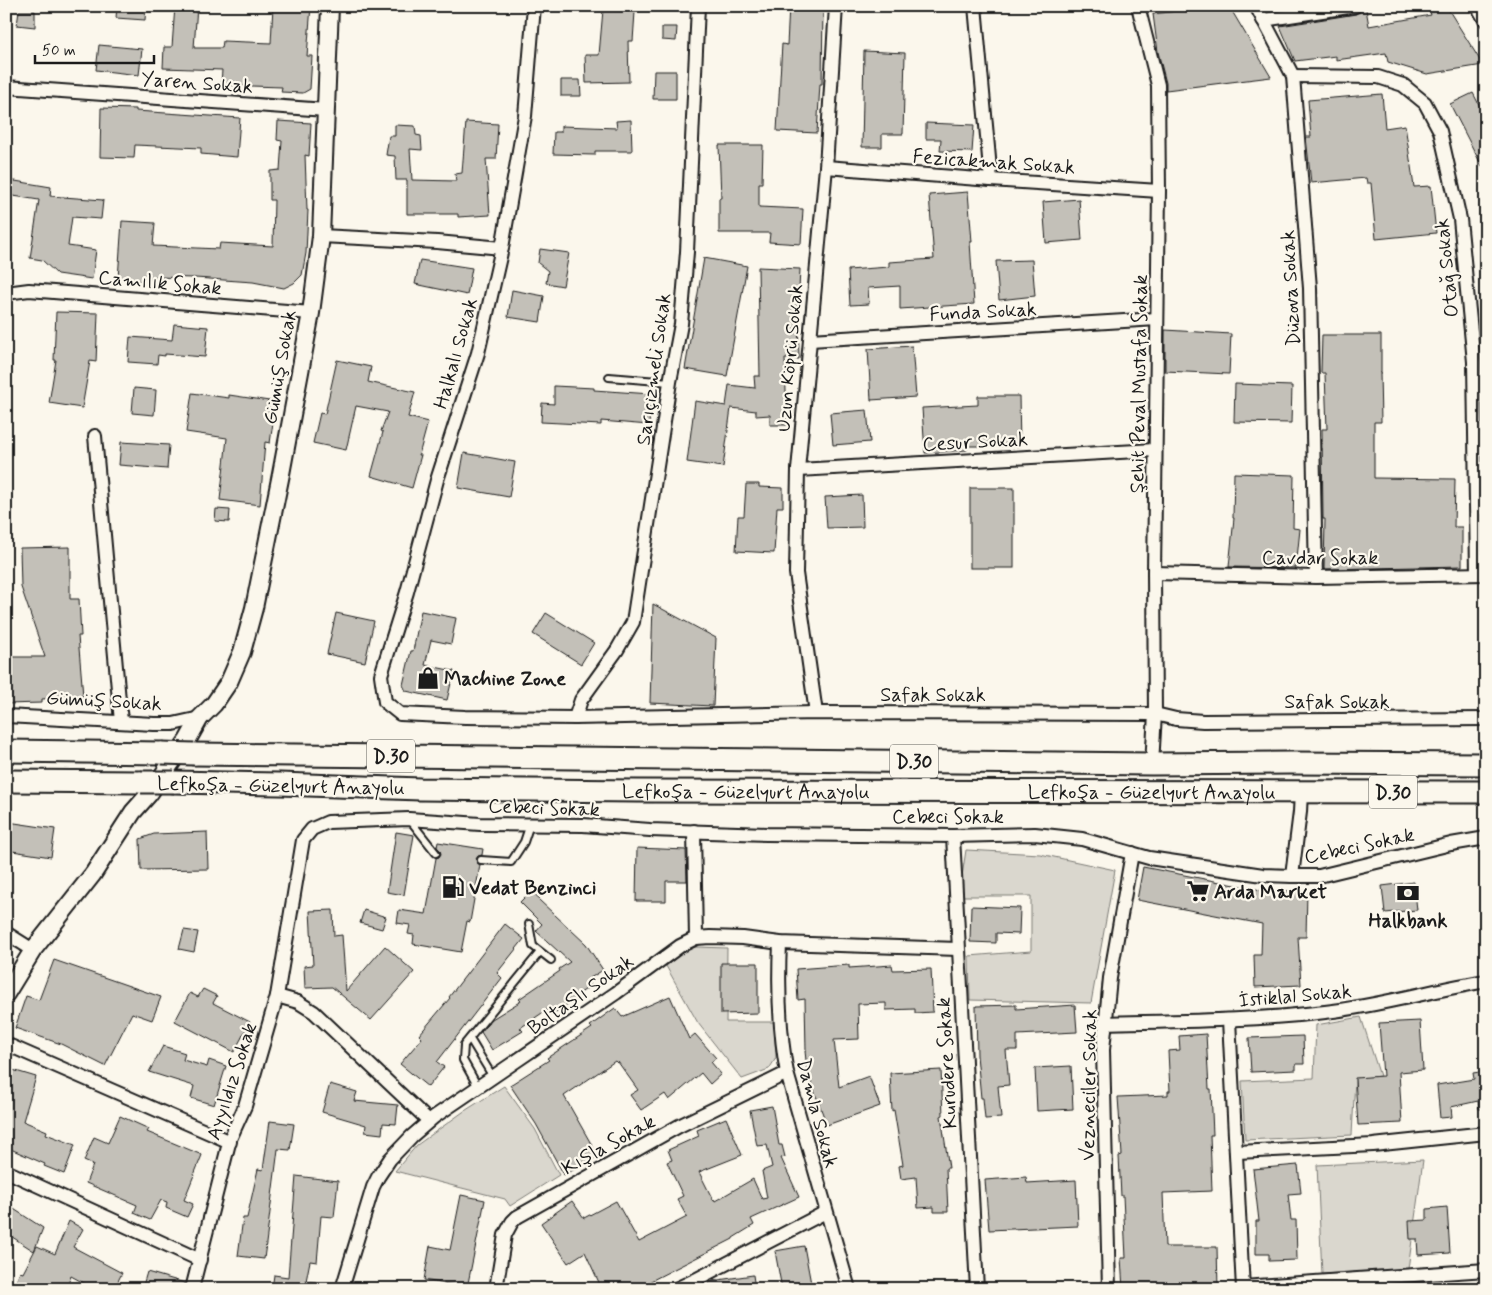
<svg xmlns="http://www.w3.org/2000/svg" width="1492" height="1295" viewBox="0 0 1492 1295" font-family="Mynerve,sans-serif">
	<style>
		.green { fill: #dad7ce; stroke: #7b7a75 }
		.building { fill: #c3c0b8; stroke: #1c1c1c }
		.lines { fill: none; stroke-linecap: round; stroke-linejoin: round }
		.service-casing { stroke: #1c1c1c; stroke-width: 10 }
		.minor-casing { stroke: #1c1c1c; stroke-width: 16 }
		.tertiary-casing { stroke: #1c1c1c; stroke-width: 20 }
		.trunk-casing { stroke: #1c1c1c; stroke-width: 25 }
		.service { stroke: #fbf7ec; stroke-width: 6 }
		.minor { stroke: #fbf7ec; stroke-width: 12 }
		.tertiary { stroke: #fbf7ec; stroke-width: 16 }
		.trunk { stroke: #fbf7ec; stroke-width: 21 }
		.trunk-bridge-casing { stroke: #1c1c1c; stroke-width: 25; stroke-linecap: butt }
		.trunk-bridge { stroke: #fbf7ec; stroke-width: 21 }
		.labels { text-anchor: middle; stroke-width: 4.5; stroke-linejoin: round; paint-order: stroke }
		.shield { fill: #fbf7ec; stroke: #5f5e5a; stroke-width: 1 }
		.shield-label { font-size: 19px; font-weight: bold; fill: #1c1c1c }
		.street-label { font-size: 20px; fill: #1c1c1c; stroke: #fbf7ec }
		.poi-label { font-size: 20px; font-weight: bold; fill: #1c1c1c; stroke: #fbf7ec; text-anchor: start }
	</style>
	<rect width="100%" height="100%" fill="#fbf7ec"/>
	<filter id="ink" filterUnits="userSpaceOnUse"><feTurbulence type="fractalNoise" baseFrequency=".02" numOctaves="2"/><feDisplacementMap in="SourceGraphic" scale="10" xChannelSelector="R" yChannelSelector="G"/><feConvolveMatrix kernelMatrix="1 2 1 2 8 2 1 2 1" color-interpolation-filters="sRGB"/></filter>
	<g filter="url(#ink)">
		<g class="green">
			<path d="M966,850L1040,854L1115,870L1091,1003L970,1000L969,956L1031,951V896H959Z"/>
			<path d="M696,947L727,948L726,1022H774L776,1058L769,1069L742,1079L698,1023L666,966L686,950Z"/>
			<path d="M1361,1017L1380,1076L1355,1079L1352,1135L1245,1140L1242,1081L1314,1078L1316,1025Z"/>
			<path d="M504,1086L535,1129L559,1175L510,1206L505,1199L395,1171L417,1145L463,1112Z"/>
			<path d="M1423,1160L1408,1269L1322,1274L1317,1165Z"/>
		</g>
		<g class="building">
			<path d="M117,6H146L145,20L116,18Z"/>
			<path d="M175,6H197L194,48H222L223,41L271,43L273,6H311L307,56H312L310,89L303,93L281,92L282,87L221,85L222,70L163,68L164,47H172Z"/>
			<path d="M789,6H823L822,84H820L817,133L777,131L782,44L787,45Z"/>
			<path d="M1219,6H1229L1271,77L1166,90V83L1158,52L1153,14Z"/>
			<path d="M1362,9H1366L1369,26L1431,15L1430,12L1448,9L1483,65L1427,74L1388,62L1386,53L1336,60V56L1295,61L1280,26L1356,14Z"/>
			<path d="M603,10L635,12L633,41H628L629,82L586,83L585,55H599Z"/>
			<path d="M19,11H35V27L17,25Z"/>
			<path d="M662,27H677L676,41L662,40Z"/>
			<path d="M99,45L142,49L139,75L96,70Z"/>
			<path d="M864,51L905,53L903,134H882V147H862Z"/>
			<path d="M654,71H676V99H653Z"/>
			<path d="M561,80H580L581,96H561Z"/>
			<path d="M1473,93L1486,118V174L1450,104Z"/>
			<path d="M1382,94L1385,128L1405,125L1414,187L1431,186L1436,233L1376,239L1371,183H1367L1366,178L1311,183L1306,137H1311L1308,100Z"/>
			<path d="M101,108L136,109V111L240,118L237,157L201,154V148L135,145L134,158L100,157Z"/>
			<path d="M631,120L632,151H595V155L553,154L554,132H561V126L617,128L616,121Z"/>
			<path d="M278,121L311,123L309,156L305,155L307,210H308L306,253L302,275L294,283L284,288L253,282L195,278L151,277L150,281L118,279L122,221L155,223L153,246L219,249L220,243L273,246L274,200H270V171L280,170L282,141L277,140Z"/>
			<path d="M466,122L498,124L496,159H486L490,215L458,217V214H407V180H396L395,156L386,155L389,136H395V125L415,126L416,135L421,136L422,150L410,149L412,180L456,181L455,174L462,173Z"/>
			<path d="M926,123L974,125L972,152L940,151L941,139H926Z"/>
			<path d="M719,145H763L762,183H759V207L803,209L801,244L769,242L770,233H719V198H721Z"/>
			<path d="M9,180L51,187L50,196L103,200L101,219L72,217L68,246L96,250L92,279L57,274L42,260L30,258L39,200L7,195Z"/>
			<path d="M968,192L972,242H970L974,304L900,309V286L868,288L869,304L850,305L848,270L889,267V262L934,259L929,195Z"/>
			<path d="M1079,199L1082,240L1046,243L1043,202Z"/>
			<path d="M540,249L569,253L563,286L546,283L548,271L538,263Z"/>
			<path d="M704,258L747,266L727,376L685,369Z"/>
			<path d="M420,260L472,268L467,295L415,284Z"/>
			<path d="M1032,260L1035,296L999,300L996,261Z"/>
			<path d="M758,267L800,269L798,310L799,359H785L787,425H770V415L756,416V411L731,408L723,467L687,462L695,401L726,406L729,385L755,388L754,376H760Z"/>
			<path d="M512,290L544,296L540,322L508,317Z"/>
			<path d="M56,312L98,313L96,362L90,361L82,408L49,403L56,360H54Z"/>
			<path d="M174,324L208,327L205,357L165,354V356L158,355L157,364L128,362L130,337L172,340Z"/>
			<path d="M1165,330L1231,334L1229,374L1165,371Z"/>
			<path d="M1322,335H1381V373H1380L1381,422H1374V478L1455,479L1454,527H1462V566L1324,569L1325,519H1323L1322,429H1327L1325,373H1321Z"/>
			<path d="M912,346L916,397L871,400L868,349Z"/>
			<path d="M337,360L371,367L368,382L415,392L408,417L428,422L419,455H421L412,488L371,476L383,432L381,431L388,412L356,406L346,450L313,443L320,413L325,414Z"/>
			<path d="M1235,384L1292,386L1291,423L1234,422Z"/>
			<path d="M554,386L594,388V390L651,394L649,425L601,421V425L541,422L542,403L554,404Z"/>
			<path d="M134,388L156,390L154,415L132,413Z"/>
			<path d="M192,393L229,398V395L276,402L270,443L265,442L260,505L220,500L227,438L186,432Z"/>
			<path d="M978,396H1019L1020,446H967V450L925,453L922,408L978,405Z"/>
			<path d="M867,410L870,442L833,445L830,413Z"/>
			<path d="M121,442L169,445L167,469L119,465Z"/>
			<path d="M464,453L515,462L509,497L458,488Z"/>
			<path d="M1234,473L1294,475L1293,528L1300,529L1296,568L1229,567L1234,518H1233Z"/>
			<path d="M746,484H759V487L783,488V507H777L774,553L736,551L738,516H744Z"/>
			<rect x="970" y="488" width="44" height="80"/>
			<path d="M862,495L863,527L827,528L825,497Z"/>
			<path d="M216,509L230,510L229,522L215,521Z"/>
			<path d="M70,547V599H79L81,636H78L83,696L42,699V703L6,704V657H45L21,587L20,548Z"/>
			<path d="M653,604L716,638L713,706L650,703Z"/>
			<path d="M421,611L456,618L451,644L431,640L425,665L454,671L447,700L406,691L403,685L411,651H413Z"/>
			<path d="M336,613L374,621L365,662L327,654Z"/>
			<path d="M546,613L594,643L581,664L533,634Z"/>
			<path d="M8,822L55,829L51,857L6,850Z"/>
			<path d="M207,832L208,869L141,870L140,839L154,834Z"/>
			<path d="M396,832L414,835L404,895L387,892Z"/>
			<path d="M438,842L483,849L482,855L478,856L476,859L477,863L480,865L470,922L467,921L461,952L413,944L414,935L408,934L410,925L397,923L399,910L426,914L436,858L439,857L441,854L440,850L437,847Z"/>
			<path d="M637,848L686,850L687,881H666V901H636Z"/>
			<path d="M1143,867L1266,891H1307L1306,937H1298L1301,985L1255,987L1254,955H1261L1262,924L1137,900Z"/>
			<path d="M1414,882L1417,910L1385,913L1382,886Z"/>
			<path d="M531,891L540,899L539,900L586,944L603,970L587,980L591,986L574,997L575,999L551,1015L548,1009L520,1028L523,1031L492,1050L481,1032L492,1019L521,1001L519,999L560,971L559,969L570,962L536,931L542,924L520,902Z"/>
			<path d="M971,906L1020,908L1019,934L996,933V943L970,942Z"/>
			<path d="M333,910L334,936L342,935L346,991L385,946L414,972L371,1020L332,987L305,988L304,966L313,965L310,911Z"/>
			<path d="M364,910L386,917L382,929L360,923Z"/>
			<path d="M505,924L524,939L497,973L502,978L437,1062L444,1067L428,1087L400,1064L422,1038L419,1035L450,998L449,997Z"/>
			<path d="M184,930L198,932L194,952L179,949Z"/>
			<path d="M54,960L161,997L152,1020L132,1013L105,1066L61,1044L15,1028L26,996L39,1000Z"/>
			<path d="M721,963H758V1013L721,1014Z"/>
			<path d="M849,965V968L892,965L893,970L931,969L933,1012L915,1013V1009L886,1010V1003L858,1004L859,1039L834,1040L839,1087L869,1076L880,1106L827,1125L810,1080H808L805,1051H806L805,999L798,1000L796,969Z"/>
			<path d="M203,989L217,996L213,1003L250,1022L234,1052L175,1021L190,993L198,997Z"/>
			<path d="M670,996L689,1039L695,1034L716,1058L711,1062L721,1074L710,1084L701,1073L669,1100L665,1094L641,1110L630,1095L638,1090L618,1062L617,1063L615,1061L564,1096L598,1156L564,1175L536,1124L510,1085L549,1060L547,1058L592,1028L590,1026L615,1008L622,1017Z"/>
			<path d="M1016,1005V1009L1075,1005L1077,1032L1017,1035V1050H1006L1009,1085L998,1086L1001,1118L985,1119L983,1098H981L977,1055L976,1006Z"/>
			<path d="M1420,1021L1423,1070L1399,1072L1402,1123L1358,1125L1355,1078L1383,1076L1379,1023Z"/>
			<path d="M1206,1034L1209,1089H1211L1213,1135H1210L1212,1191L1163,1193L1165,1247H1217L1218,1289H1123L1121,1258H1126L1123,1196H1121L1119,1156L1122,1155L1118,1097L1168,1095V1091H1170L1168,1051L1180,1050L1179,1036Z"/>
			<path d="M1303,1036L1304,1064H1296V1070L1251,1072L1249,1038Z"/>
			<path d="M163,1046L185,1053L183,1060L207,1067L209,1060L226,1066L214,1105L191,1098L194,1086L149,1072Z"/>
			<path d="M1071,1066L1073,1109L1037,1111L1035,1068Z"/>
			<path d="M6,1068L36,1077L23,1121L47,1131L46,1134L75,1145L64,1174L44,1166L45,1164L6,1147Z"/>
			<path d="M941,1070L943,1115L941,1116L949,1168H946L948,1212H934V1207L918,1208L916,1177L901,1179L899,1166L903,1165L894,1110L892,1111L890,1073Z"/>
			<path d="M1486,1071V1109H1479L1478,1101L1451,1107L1452,1117L1440,1118L1437,1085L1474,1079L1473,1073Z"/>
			<path d="M330,1084L357,1092L354,1101L398,1105L396,1124L383,1123L382,1134L365,1132L366,1125L322,1112Z"/>
			<path d="M772,1106L779,1145H782L785,1157L781,1158L799,1197L751,1219L754,1225L733,1238V1239L635,1289H602L585,1252L568,1263L541,1223L572,1201L584,1218L616,1201L639,1242L687,1217L677,1199L683,1196L667,1162L672,1160L668,1150L699,1136L697,1130L726,1118L742,1155L699,1172L713,1200L714,1199L715,1201L753,1179L762,1199L767,1198L762,1171L772,1167L767,1145L757,1146L750,1110Z"/>
			<path d="M120,1116L149,1129L147,1132L202,1155L184,1200L193,1204L187,1217L166,1208L167,1202L161,1200L150,1220L134,1213L137,1205L86,1183L93,1165L84,1161L94,1137L108,1143Z"/>
			<path d="M270,1121L294,1124L290,1150L278,1149L264,1259L238,1256L243,1218H247L258,1169L263,1170Z"/>
			<path d="M1298,1165L1301,1193L1288,1194L1291,1220H1296L1297,1260L1269,1261V1254H1256V1221H1259L1253,1169Z"/>
			<path d="M296,1176L338,1181L334,1217L321,1216L317,1262L310,1261L306,1281L316,1282L315,1289H272L274,1275L288,1277Z"/>
			<path d="M1026,1177L1027,1183L1076,1180L1078,1226L989,1230L985,1180Z"/>
			<path d="M461,1195L485,1200L467,1288L424,1280L430,1246L450,1250Z"/>
			<path d="M6,1204L43,1228L34,1251L6,1233Z"/>
			<path d="M1447,1207L1450,1253L1418,1255L1417,1239H1410L1409,1221L1427,1220V1209Z"/>
			<path d="M69,1221L83,1229L73,1247L122,1273L114,1289H95L71,1276L66,1289H13L20,1272L23,1273L37,1246L55,1254Z"/>
			<path d="M804,1246L812,1289H782L775,1251Z"/>
			<path d="M147,1272L185,1283L184,1289H142Z"/>
			<path d="M753,1275L755,1289H709V1282L711,1281Z"/>
		</g>
		<g class="lines">
			<defs>
				<g id="service">
					<path d="M609,377L670,382"/>
					<path d="M409,819L436,853"/>
					<path d="M481,860L511,862L524,842L530,824"/>
					<path d="M529,924L533,946L551,960"/>
					<path d="M470,1039L493,1077"/>
					<path d="M478,1087L463,1060L464,1045L540,952"/>
				</g>
				<g id="minor">
					<path d="M534,6L525,116L502,248L478,353L437,480L407,592L381,675L385,702L400,714L465,717L575,718L816,713L1155,714L1176,719L1203,721L1486,719"/>
					<path d="M975,6L991,180"/>
					<path d="M1138,6L1158,85L1159,191L1154,573L1155,714L1152,764"/>
					<path d="M1256,6L1293,76L1310,288L1316,577"/>
					<path d="M1477,6L1486,21"/>
					<path d="M1263,20L1355,6"/>
					<path d="M1293,76L1378,77L1403,85L1425,103L1440,131L1460,219L1474,362L1477,574"/>
					<path d="M6,87L326,110"/>
					<path d="M826,167L991,180L1159,191"/>
					<path d="M321,236L437,242L502,248"/>
					<path d="M6,293L29,290L311,313"/>
					<path d="M810,340L1157,319"/>
					<path d="M95,436L121,722"/>
					<path d="M798,470L1155,450"/>
					<path d="M1154,573L1316,577L1486,574"/>
					<path d="M816,713L796,573L798,470L826,167L836,6"/>
					<path d="M6,716L154,724H173L200,718"/>
					<path d="M575,718L581,700L617,650L633,622L670,382L681,324L687,252L698,6"/>
					<path d="M694,831L696,938"/>
					<path d="M953,836L977,1289"/>
					<path d="M1292,876L1300,812L1301,792"/>
					<path d="M6,933L33,950"/>
					<path d="M780,943C778,986 779,1030 787,1073L849,1289"/>
					<path d="M277,996L298,1002L314,1012L429,1121"/>
					<path d="M1229,1020L1243,1289"/>
					<path d="M1104,1023C1178,1021 1252,1021 1325,1012C1379,1006 1432,990 1486,981"/>
					<path d="M6,1044L230,1142"/>
					<path d="M1237,1152L1373,1145L1486,1133"/>
					<path d="M6,1171L200,1260"/>
					<path d="M1243,1287L1486,1270"/>
					<path d="M192,1289L230,1139L245,1106L277,996L303,840L312,829L328,822L409,819L480,824L583,825L650,830L767,834L953,836L1035,834L1082,839L1149,858L1263,875L1292,876H1319L1451,844L1486,838"/>
					<path d="M342,1289L373,1187L378,1177L390,1159L412,1136L434,1117L616,993L680,946L696,938L710,937L743,938L780,943L958,949"/>
					<path d="M496,1289L505,1235L512,1222L517,1217L679,1126L787,1073"/>
					<path d="M676,1289L695,1280L826,1212"/>
					<path d="M1109,1289L1103,1050L1110,978L1132,853"/>
				</g>
				<path id="tertiary" d="M6,994L33,950L93,874L133,812L149,794L187,741L200,718L214,704L229,682L242,652L254,608L281,474L311,313L321,236L330,6"/>
				<g id="trunk">
					<path d="M6,751L162,753"/>
					<path d="M194,754L1152,764L1290,763L1486,764"/>
					<path d="M6,781L141,782"/>
					<path id="s1" d="M174,782L280,784L420,789L638,791L1486,792"/>
				</g>
			</defs>
			<use href="#service" class="service-casing"/>
			<use href="#minor" class="minor-casing"/>
			<use href="#tertiary" class="tertiary-casing"/>
			<use href="#trunk" class="trunk-casing"/>
			<use href="#service" class="service"/>
			<use href="#minor" class="minor"/>
			<use href="#tertiary" class="tertiary"/>
			<use href="#trunk" class="trunk"/>
			<defs>
				<g id="trunk-bridge">
					<path d="M162,753L194,754"/>
					<path d="M141,782H174"/>
				</g>
			</defs>
			<use href="#trunk-bridge" class="trunk-bridge-casing"/>
			<use href="#trunk-bridge" class="trunk-bridge"/>
		</g>
	</g>
	<defs>
		<symbol id="shop-bare" viewBox="-9 -9 18 18"><path d="M-5-2.5h2.3a2.7 3.5 0 0 1 5.4 0H5L5.5 6h-11ZM-1.5-2.5h3a1.5 2.3 0 0 0-3 0Z" fill="#1c1c1c" stroke="#fbf7ec" stroke-width="2.5" paint-order="stroke"/></symbol>
		<symbol id="fuel-bare" viewBox="-9 -9 18 18"><path d="M-5.5-6h7V0h2V4h1.3V-2.5L3-4.5l.8-.8L6-3V5H2.5V1h-1V6h-7ZM-4.2-4.7v3.2H.2V-4.7Z" fill="#1c1c1c" stroke="#fbf7ec" stroke-width="2.5" paint-order="stroke"/></symbol>
		<symbol id="supermarket-bare" viewBox="-9 -9 18 18"><path d="M-6-5.5h2.5l.6 2H6L4.5 2H-2.5L-4.4-4H-6ZM-1.5 3.2a1.3 1.3 0 1 0 .1 0ZM3 3.2a1.3 1.3 0 1 0 .1 0Z" fill="#1c1c1c" stroke="#fbf7ec" stroke-width="2.5" paint-order="stroke"/></symbol>
		<symbol id="bank-bare" viewBox="-9 -9 18 18"><path d="M-6-4H6V4H-6ZM0-2.3a2.3 2.3 0 1 0 0 4.6a2.3 2.3 0 1 0 0-4.6Z" fill="#1c1c1c" stroke="#fbf7ec" stroke-width="2.5" paint-order="stroke"/></symbol>
	</defs>
	<g fill-rule="evenodd">
		<use href="#shop-bare" x="412" y="662" width="32" height="32"/>
		<use href="#fuel-bare" x="437" y="871" width="32" height="32"/>
		<use href="#supermarket-bare" x="1182" y="875" width="32" height="32"/>
		<use href="#bank-bare" x="1392" y="877" width="32" height="32"/>
	</g>
	<g class="labels">
		<g class="shield">
			<rect x="367" y="739.5" width="48" height="33" rx="4"/>
			<rect x="890" y="744.5" width="48" height="33" rx="4"/>
			<rect x="1369" y="775.5" width="48" height="33" rx="4"/>
		</g>
		<g class="shield-label">
			<text x="391" y="763">D.30</text>
			<text x="914" y="768">D.30</text>
			<text x="1393" y="799">D.30</text>
		</g>
		<g class="street-label">
			<text transform="translate(197 82) rotate(4)" y="7">Yaren Sokak</text>
			<text transform="translate(994 161) rotate(4)" y="7">Fezicakmak Sokak</text>
			<text transform="translate(1446 268) rotate(-96)" y="7">Otağ Sokak</text>
			<text transform="translate(160 282) rotate(5)" y="7">Camılık Sokak</text>
			<text transform="translate(1290 288) rotate(-93)" y="7">Düzova Sokak</text>
			<text transform="translate(983 311) rotate(-3)" y="7">Funda Sokak</text>
			<text transform="translate(455 353) rotate(-74)" y="7">Halkalı Sokak</text>
			<text transform="translate(789 358) rotate(-85)" y="7">Uzun Köprü Sokak</text>
			<text transform="translate(279 367) rotate(-80)" y="7">Gümüş Sokak</text>
			<text transform="translate(653 369) rotate(-82)" y="7">Sarıçizmeli Sokak</text>
			<text transform="translate(1138 384) rotate(-89)" y="7">Şehit Peval Mustafa Sokak</text>
			<text transform="translate(975 441) rotate(-3)" y="7">Cesur Sokak</text>
			<text x="1320" y="564">Cavdar Sokak</text>
			<text x="933" y="701">Safak Sokak</text>
			<text transform="translate(104 700) rotate(3)" y="7">Gümüş Sokak</text>
			<text x="1337" y="708">Safak Sokak</text>
			<text transform="translate(281 785) rotate(1)" y="7">Lefkoşa - Güzelyurt Anayolu</text>
			<text dy="7" stroke="none"><textPath href="#s1" startOffset="572">Lefkoşa - Güzelyurt Anayolu</textPath></text>
			<text dy="7" stroke="none"><textPath href="#s1" startOffset="978">Lefkoşa - Güzelyurt Anayolu</textPath></text>
			<text transform="translate(544 807) rotate(2)" y="7">Cebeci Sokak</text>
			<text x="948" y="823">Cebeci Sokak</text>
			<text transform="translate(1359 845) rotate(-12)" y="7">Cebeci Sokak</text>
			<text transform="translate(580 994) rotate(-35)" y="7">Boltaşlı Sokak</text>
			<text transform="translate(1295 995) rotate(-5)" y="7">İstiklal Sokak</text>
			<text transform="translate(946 1063) rotate(-93)" y="7">Kurudere Sokak</text>
			<text transform="translate(231 1081) rotate(-72)" y="7">Ayyıldız Sokak</text>
			<text transform="translate(1088 1085) rotate(-89)" y="7">Vezneciler Sokak</text>
			<text transform="translate(818 1113) rotate(75)" y="7">Damla Sokak</text>
			<text transform="translate(608 1144) rotate(-29)" y="7">Kışla Sokak</text>
		</g>
		<g class="poi-label">
			<text x="444" y="685">Machine Zone</text>
			<text x="469" y="894">Vedat Benzinci</text>
			<text x="1214" y="898">Arda Market</text>
			<text x="1408" y="927" text-anchor="middle">Halkbank</text>
		</g>
	</g>
	<rect width="1492" height="1295" fill="none" stroke="#fbf7ec" stroke-width="25"/>
	<rect x="12" y="12" width="1467" height="1270" fill="none" stroke="#1c1c1c" stroke-width="2" filter="url(#ink)"/>
	<path d="M35 55v8h119v-8" fill="none" stroke="#1c1c1c" stroke-width="2.5"/>
	<text x="42" y="55" font-size="15" fill="#1c1c1c" stroke="#fbf7ec" stroke-width="4" paint-order="stroke">50 m</text>
</svg>
